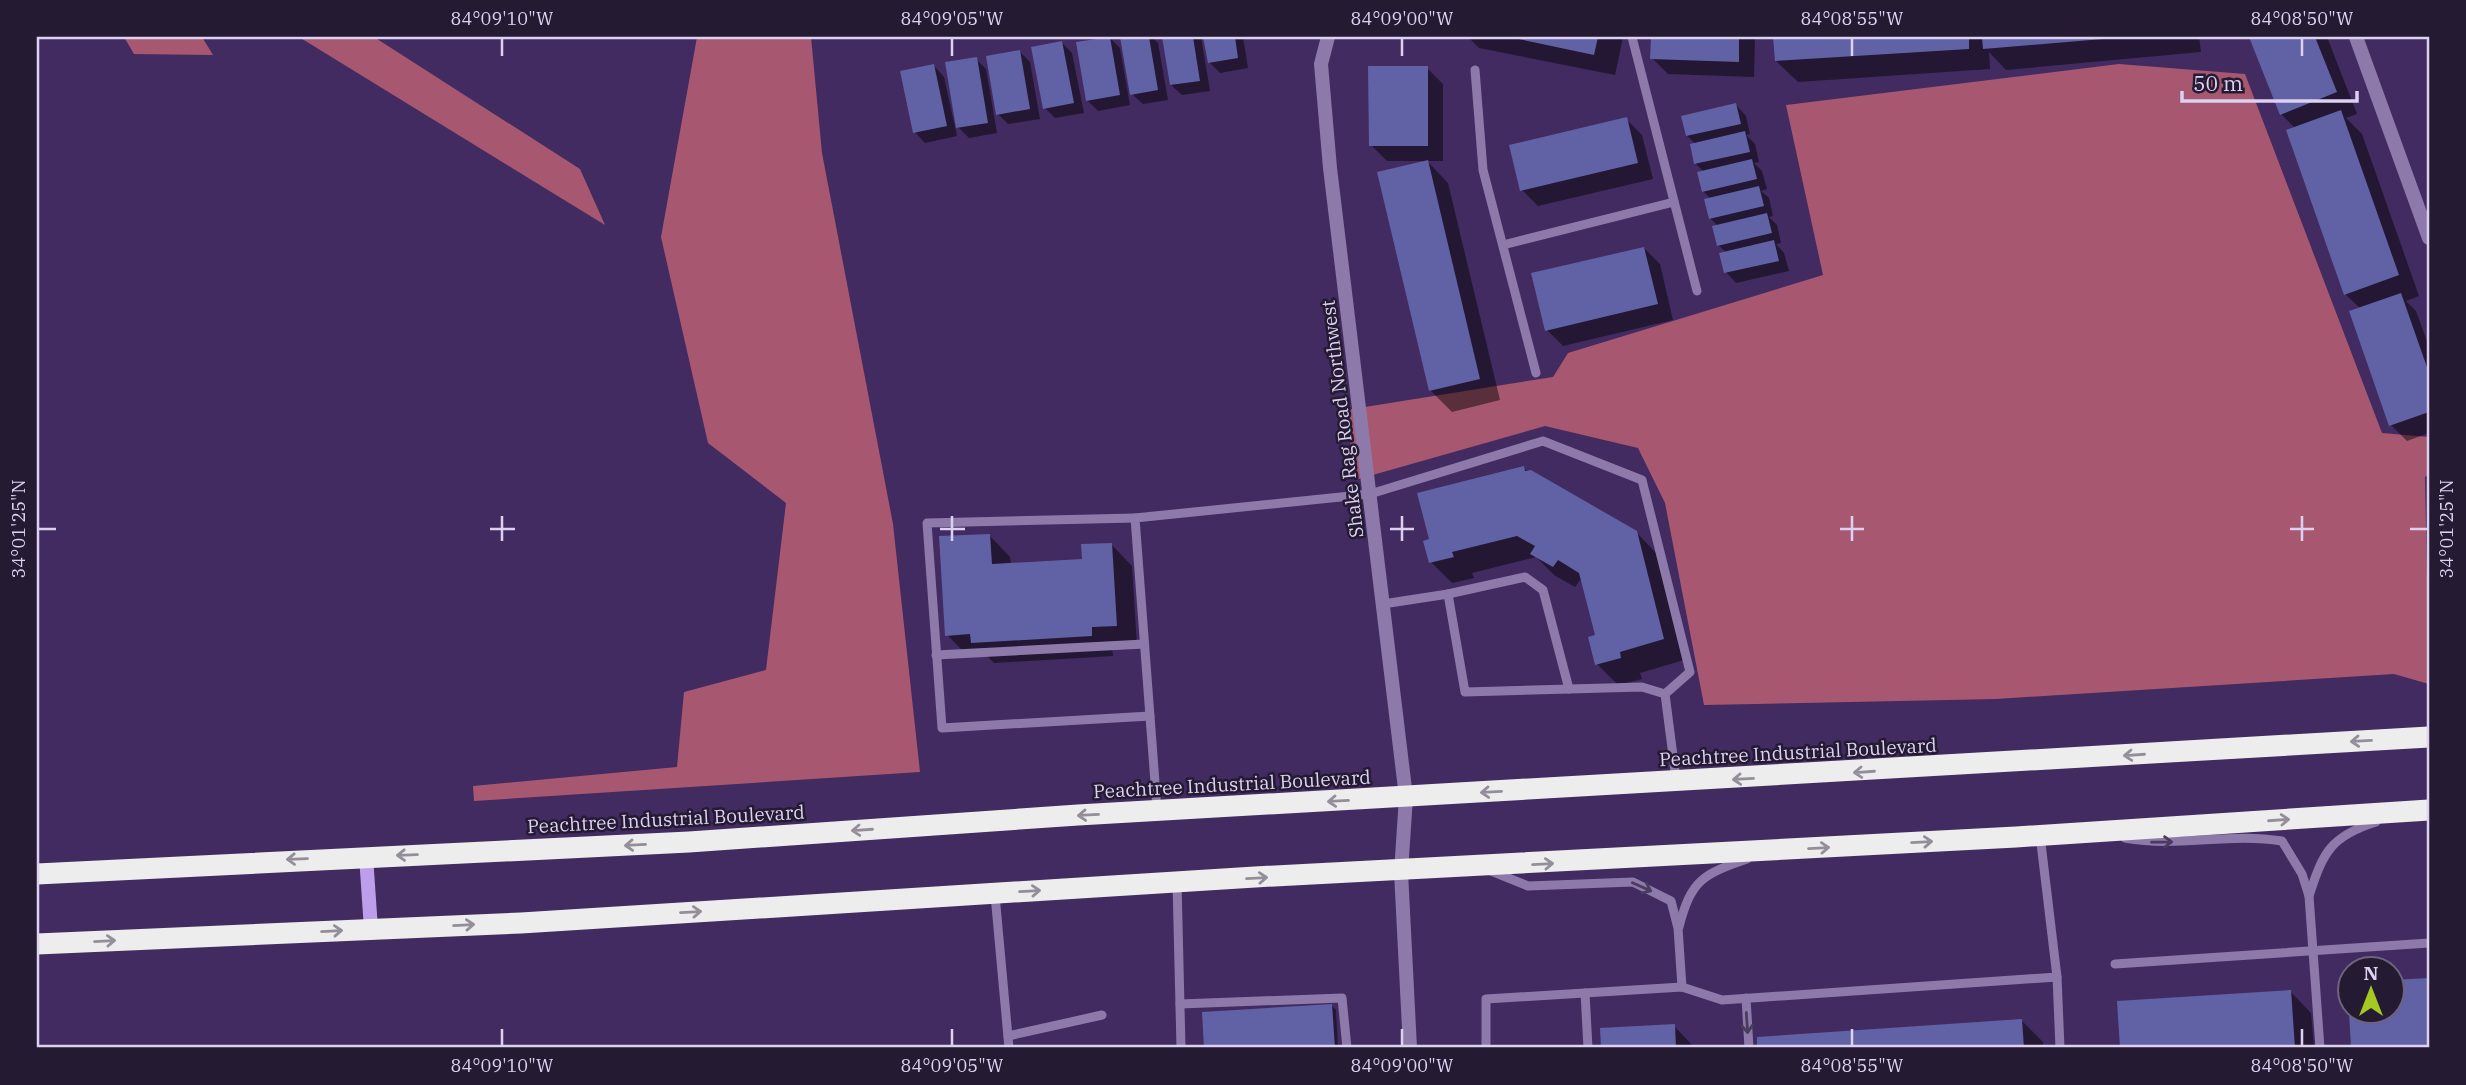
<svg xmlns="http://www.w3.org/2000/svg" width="2466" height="1085" viewBox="0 0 2466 1085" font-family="'IBM Plex Serif',serif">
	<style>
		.forest { fill: #a75870 }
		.shadow { fill: #0007 }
		.building { fill: #6161a5 }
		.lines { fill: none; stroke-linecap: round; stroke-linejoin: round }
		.lane { stroke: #8d7aaa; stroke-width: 9 }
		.street { stroke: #8d7aaa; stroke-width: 14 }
		.secondary { stroke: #bc9eeb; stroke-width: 14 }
		.highway { stroke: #ededed; stroke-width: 21 }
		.oneway { stroke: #938e99 }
		.oneway2 { stroke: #493c5c }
		.ticks { fill: none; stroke: #dcd1f1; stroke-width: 2.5 }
		.labels { text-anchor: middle; stroke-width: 5; stroke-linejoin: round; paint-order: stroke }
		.street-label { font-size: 19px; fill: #dcd1f1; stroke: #241a32 }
		.neatline { fill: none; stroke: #dcd1f1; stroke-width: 2.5 }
		.ticks-label { font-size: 18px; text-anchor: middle; fill: #dcd1f1 }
	</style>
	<rect width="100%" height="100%" fill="#422b60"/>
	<g class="forest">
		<path d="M124,37H202L213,55L134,54Z"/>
		<path d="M299,37H374L580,169L605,225Z"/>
		<path d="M697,37H811L822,153L893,524L920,772L474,801L473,786L677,767L684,692L766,670L786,503L708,443L661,237Z"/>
		<path d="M2119,64L2245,74L2382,433L2429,437V474L2425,477L2429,684L2394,674L1996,699L1704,705L1665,503L1638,448L1545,426L1355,480L1346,410L1553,377L1568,353L1823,275L1786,105Z"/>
	</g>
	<g class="shadow">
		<path d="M1122,37H1152L1158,43L1168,100L1143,104L1132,94Z"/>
		<path d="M1164,37H1201L1210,91L1182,95L1171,85Z"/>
		<path d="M1205,37H1243L1248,68L1220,73L1209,62Z"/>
		<path d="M1468,37H1623L1615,75L1479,48Z"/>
		<path d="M1653,37H1755L1754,77L1668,74L1652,58Z"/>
		<path d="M1775,37H2199L2201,52L2006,70L1989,52L1990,69L1798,82L1776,61Z"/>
		<path d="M2251,37H2327L2357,114L2346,118L2362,134L2419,296L2406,301L2416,311L2429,347V433L2407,441L2391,425L2361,309L2345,294L2295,128L2281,114Z"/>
		<path d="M1110,38L1120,48L1130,105L1098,111L1087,100Z"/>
		<path d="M1062,43L1072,53L1084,113L1055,118L1045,108Z"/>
		<path d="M1020,52L1030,62L1040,119L1008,124L998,114Z"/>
		<path d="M976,59L986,69L997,133L969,138L956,125Z"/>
		<path d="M934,66L944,77L957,136L925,143L915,132Z"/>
		<path d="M1427,68L1443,84V161H1427L1448,183L1500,400L1452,412L1430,390L1422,161H1387L1371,145Z"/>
		<path d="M1736,105L1746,116L1750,134L1746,135L1755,144L1759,162L1754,163L1762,171L1767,189L1761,191L1769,198L1773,216L1769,217L1777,225L1781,243L1776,244L1784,253L1789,271L1736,283L1726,272L1727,253L1718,245V226L1710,218L1711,199L1703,191L1704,172L1696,164V144L1687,136Z"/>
		<path d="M1626,119L1642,135L1653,179L1538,206L1522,190Z"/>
		<path d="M1644,248L1660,264L1673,320L1563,346L1547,330Z"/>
		<path d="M1523,468L1636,532L1657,554L1684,660L1640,673L1642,679L1618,685L1597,664V636L1583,582L1580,580L1575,587L1554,575L1536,557L1472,573L1474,578L1452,583L1431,562Z"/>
		<path d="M989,535L1010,557L1011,565L1084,560L1111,544L1132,566L1137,646L1112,648L1113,656L994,663L986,655L968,656L947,635Z"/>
		<path d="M2429,979V1048H2353L2349,985L2350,1012H2392V982Z"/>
		<path d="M2290,991L2311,1013L2314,1048H2122L2119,1002Z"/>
		<path d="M1331,1005L1336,1010L1338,1048H1206L1204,1013Z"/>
		<path d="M2022,1021L2043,1042V1048H1759L1758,1038Z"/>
		<path d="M1674,1026L1695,1048H1603L1602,1030Z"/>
	</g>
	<g class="building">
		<path d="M1110,37L1120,95L1086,101L1076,42Z"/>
		<path d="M1120,37H1149L1158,90L1130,95Z"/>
		<path d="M1162,37H1193L1200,81L1170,85Z"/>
		<path d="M1203,37H1235L1238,58L1208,63Z"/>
		<path d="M1509,37H1598L1594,55Z"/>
		<path d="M1651,37H1739V62L1650,59Z"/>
		<path d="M1773,37H1969V49L1775,61Z"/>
		<path d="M1982,37H2103V39L1983,49Z"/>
		<path d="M2249,37H2315L2337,92L2280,115Z"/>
		<path d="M1062,41L1074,103L1043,109L1031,47Z"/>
		<path d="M1020,50L1030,109L996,115L986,56Z"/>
		<path d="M977,57L988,123L956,128L945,62Z"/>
		<path d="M934,64L947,126L913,133L900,71Z"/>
		<path d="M1368,66H1428V146H1369Z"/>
		<path d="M1736,103L1741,124L1686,136L1681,116Z"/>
		<path d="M2341,110L2399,275L2344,295L2286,130Z"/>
		<path d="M1627,117L1638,163L1520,191L1509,145Z"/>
		<path d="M1745,131L1750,152L1694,164L1690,144Z"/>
		<path d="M1752,159L1757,179L1702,192L1697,172Z"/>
		<path d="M1428,160L1480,379L1429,391L1377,172Z"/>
		<path d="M1759,186L1764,206L1709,219L1704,199Z"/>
		<path d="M1767,213L1772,233L1717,246L1712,226Z"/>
		<path d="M1774,240L1779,261L1724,273L1719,253Z"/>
		<path d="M1644,247L1658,304L1545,331L1531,273Z"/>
		<path d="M2401,293L2429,373V412L2389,426L2349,311Z"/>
		<path d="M1524,466L1525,471L1531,470L1637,531L1664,639L1620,652L1621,658L1595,665L1588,637L1595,635L1579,573L1558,560L1553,567L1530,554L1535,546L1517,536L1452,552L1454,557L1429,563L1423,541L1429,539L1417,493Z"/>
		<path d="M990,534L992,564L1082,559L1081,544L1112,543L1117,626L1092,627V636L971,643L970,634L945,636L939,536Z"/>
		<path d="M2429,978V1048H2351L2349,1012H2392V980Z"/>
		<path d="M2347,983H2350V1009H2348Z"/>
		<path d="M2291,990L2295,1048H2120L2117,1001Z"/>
		<path d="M1332,1004L1335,1048H1204L1202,1012Z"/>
		<path d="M2022,1019L2024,1048H1757V1037Z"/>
		<path d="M1675,1024L1676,1048H1601L1600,1028Z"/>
	</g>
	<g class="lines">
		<g class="lane">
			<path d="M1632,37L1697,291"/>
			<path d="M1475,70L1483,170L1536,373"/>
			<path d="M1503,245L1674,202"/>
			<path d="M1135,518L927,523L942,728L1150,716"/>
			<path d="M1448,594L1525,577L1543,590L1569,689"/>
			<path d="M1383,604L1448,594L1465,692L1642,687L1665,694"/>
			<path d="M936,655L1144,644"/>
			<path d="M1157,809L1135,518L1370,494L1543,441L1642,480L1690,672L1665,694L1676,779"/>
			<path d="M2125,838C2179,848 2228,832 2282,841L2302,874L2309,896L2320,1048"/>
			<path d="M1491,871L1528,886L1633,882L1671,901L1678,928L1682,987"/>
			<path d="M1177,882L1181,1048"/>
			<path d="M995,895L1009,1048"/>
			<path d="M2309,896C2323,852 2331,836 2376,822"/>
			<path d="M1679,927C1691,880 1703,874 1747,859"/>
			<path d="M2115,964L2429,943"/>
			<path d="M2057,977L2060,1048"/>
			<path d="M1585,993L1588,1048"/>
			<path d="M1746,998L1749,1048"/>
			<path d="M1180,1004L1342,998L1347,1048"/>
			<path d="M1008,1036L1102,1015"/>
			<path d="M1486,1048V999L1682,987L1722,1000L2057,977L2040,835"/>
		</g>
		<g class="street">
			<path d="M1328,37L1321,64L1330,168L1406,797L1401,872L1410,1048"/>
			<path d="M2356,37L2429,238"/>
		</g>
		<path class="secondary" d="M366,856L371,929"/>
		<g class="highway">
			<path d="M37,874L689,842L1078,815L2429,737"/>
			<path d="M37,944L521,923L1255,877L2016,837L2429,810"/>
		</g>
	</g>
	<defs><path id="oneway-shaft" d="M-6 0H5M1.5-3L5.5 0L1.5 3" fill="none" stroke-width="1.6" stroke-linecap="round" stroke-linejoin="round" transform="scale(1.75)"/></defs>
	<g class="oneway">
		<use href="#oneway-shaft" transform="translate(2361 741) rotate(177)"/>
		<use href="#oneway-shaft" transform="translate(2134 755) rotate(176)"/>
		<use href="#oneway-shaft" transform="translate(1864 772) rotate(176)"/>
		<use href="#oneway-shaft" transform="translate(1743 779) rotate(177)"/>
		<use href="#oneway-shaft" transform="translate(1491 792) rotate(177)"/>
		<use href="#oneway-shaft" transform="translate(1338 801) rotate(177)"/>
		<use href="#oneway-shaft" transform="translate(1088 815) rotate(177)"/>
		<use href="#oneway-shaft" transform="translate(2279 820) rotate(-4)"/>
		<use href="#oneway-shaft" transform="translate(862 830) rotate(176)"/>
		<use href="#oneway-shaft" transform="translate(1922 842) rotate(-3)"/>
		<use href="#oneway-shaft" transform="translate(635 845) rotate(177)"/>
		<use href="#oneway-shaft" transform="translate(1819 848) rotate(-3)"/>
		<use href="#oneway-shaft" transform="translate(407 855) rotate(178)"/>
		<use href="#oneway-shaft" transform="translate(297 859) rotate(178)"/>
		<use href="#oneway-shaft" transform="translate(1543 864) rotate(-3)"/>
		<use href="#oneway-shaft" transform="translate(1257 878) rotate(-3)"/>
		<use href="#oneway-shaft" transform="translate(1030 891) rotate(-3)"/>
		<use href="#oneway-shaft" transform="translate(691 912) rotate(-3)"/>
		<use href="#oneway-shaft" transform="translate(464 925) rotate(-3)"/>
		<use href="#oneway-shaft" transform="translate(332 931) rotate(-3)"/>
		<use href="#oneway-shaft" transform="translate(105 941) rotate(-3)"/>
	</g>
	<g class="oneway2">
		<use href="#oneway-shaft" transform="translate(2162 842) rotate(-1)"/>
		<use href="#oneway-shaft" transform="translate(1642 887) rotate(24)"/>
		<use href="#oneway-shaft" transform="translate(1747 1023) rotate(86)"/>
	</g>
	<path class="ticks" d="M502,38V56M952,38V56M1402,38V56M1852,38V56M2302,38V56M502,516V541M952,516V541M1402,516V541M1852,516V541M2302,516V541M38,529H56M490,529H515M940,529H965M1390,529H1414M1840,529H1864M2290,529H2314M2410,529H2428M502,1029V1046M952,1029V1046M1402,1029V1046M1852,1029V1046M2302,1029V1046"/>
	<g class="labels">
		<g class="street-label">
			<text transform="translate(1342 419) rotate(-97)" y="7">Shake Rag Road Northwest</text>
			<text transform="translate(1798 752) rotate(-3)" y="7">Peachtree Industrial Boulevard</text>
			<text transform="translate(1232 784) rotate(-3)" y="7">Peachtree Industrial Boulevard</text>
			<text transform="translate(666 819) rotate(-3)" y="7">Peachtree Industrial Boulevard</text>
		</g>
	</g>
	<rect width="2466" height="1085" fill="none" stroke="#241a32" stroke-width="77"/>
	<g transform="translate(2371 990)"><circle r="33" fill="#241a32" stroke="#6e637e" stroke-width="2"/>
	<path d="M0-5L12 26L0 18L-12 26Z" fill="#a5c823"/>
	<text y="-10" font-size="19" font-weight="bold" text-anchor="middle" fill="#dcd1f1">N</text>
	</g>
	<path d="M2182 91v10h175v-10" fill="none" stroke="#dcd1f1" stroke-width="3.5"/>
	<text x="2193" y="91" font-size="21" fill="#dcd1f1" stroke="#241a32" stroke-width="5" paint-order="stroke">50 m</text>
	<rect x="38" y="38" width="2390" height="1008" class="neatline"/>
	<g class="ticks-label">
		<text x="502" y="25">84°09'10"W</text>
		<text x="952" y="25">84°09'05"W</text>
		<text x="1402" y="25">84°09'00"W</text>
		<text x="1852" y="25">84°08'55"W</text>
		<text x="2302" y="25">84°08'50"W</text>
		<text transform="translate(19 529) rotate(-90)" y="6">34°01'25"N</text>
		<text transform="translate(2447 529) rotate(-90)" y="6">34°01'25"N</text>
		<text x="502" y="1072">84°09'10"W</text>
		<text x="952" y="1072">84°09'05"W</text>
		<text x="1402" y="1072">84°09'00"W</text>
		<text x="1852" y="1072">84°08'55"W</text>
		<text x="2302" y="1072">84°08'50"W</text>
	</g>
</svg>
